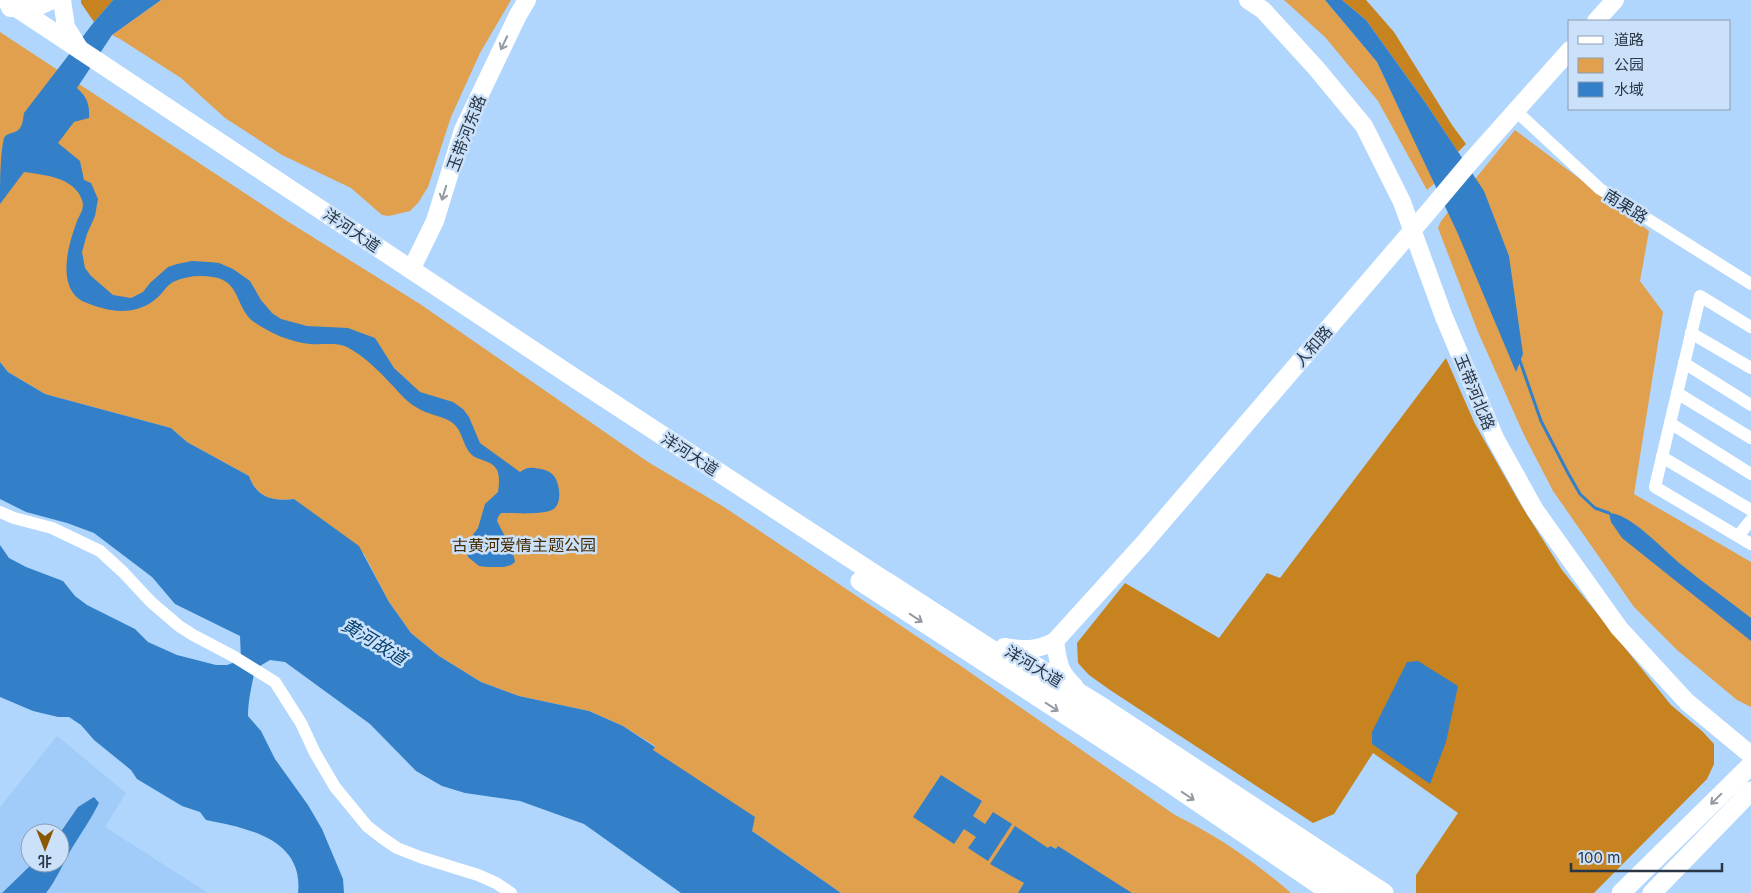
<svg xmlns="http://www.w3.org/2000/svg" width="1751" height="893" viewBox="0 0 1751 893" font-family="Inter,'Noto Sans SC',sans-serif">
	<style>
		.built { fill: #a1cbf8; fill-rule: evenodd }
		.green { fill: #e1a04d }
		.forest { fill: #c7831f }
		.water { fill: #3380c8 }
		.lines { fill: none; stroke-linecap: round; stroke-linejoin: round }
		.stream { stroke: #3380c8; stroke-width: 3 }
		.street { stroke: #fff; stroke-width: 12 }
		.secondary { stroke: #fff; stroke-width: 18 }
		.primary { stroke: #fff; stroke-width: 19 }
		.highway { stroke: #fff; stroke-width: 22 }
		.oneway { stroke: #949aa2 }
		.labels { text-anchor: middle; stroke-width: 5; stroke-linejoin: round; paint-order: stroke }
		.street-label { font-size: 16px; fill: #283646; stroke: #cbe1f9 }
		.park-label { font-size: 16px; fill: #452a02; stroke: #cbe1f9 }
		.water-label { font-size: 18px; font-style: italic; fill: #064070; stroke: #cbe1f9 }
	</style>
	<rect width="100%" height="100%" fill="#b0d6fd"/>
	<path class="built" d="M57,736L126,793L105,827L208,893H0V807ZM30,833H60V863H30Z"/>
	<g class="green">
		<path d="M161,0H511L480,53L451,117L428,187L418,203L410,211L389,216L382,215L351,188L282,155L225,118L181,78L120,39L112,35Z"/>
		<path d="M1284,0H1325L1377,62L1435,183L1427,190L1378,101L1325,37Z"/>
		<path d="M0,32L287,221L420,304L648,462L724,507L958,664L1175,815C1218,836 1255,862 1291,893H841L752,831L653,750L655,746L623,726L589,711L519,696L481,682L439,656L411,633L389,602L364,554L294,499C273,502 256,497 249,476L187,442L171,428L45,394L8,372L0,362Z"/>
		<path d="M1515,130L1649,231L1640,281L1663,312L1634,494L1751,562V707L1737,700L1677,650L1634,607L1553,491L1524,435L1478,332L1438,228L1441,221Z"/>
	</g>
	<g class="forest">
		<path d="M81,0H113L94,22L81,3Z"/>
		<path d="M1342,0H1366L1394,32L1452,125L1466,144L1458,152L1425,102L1366,20Z"/>
		<path d="M1446,358L1475,424L1521,505L1562,570L1671,705L1702,731L1714,744V764L1707,779L1594,893H1416V875L1458,813L1373,753L1334,814L1313,823L1110,690L1089,675L1078,663L1077,643L1125,583L1219,638L1267,573L1280,578Z"/>
	</g>
	<g class="water">
		<path d="M113,0H161L112,35L77,88C87,97 90,105 89,118L74,122L58,143L80,161L84,180L91,183L98,199L95,216L87,234L82,252L85,268L91,276L113,295L131,298L143,292L150,283L168,267L177,264L192,261L209,262L219,263L233,269L250,281L261,300L272,313L281,319L307,326L348,328L375,338L394,368L420,392L453,402L463,409L469,417L480,443L520,472C525,468 529,467 535,468C541,469 549,470 553,475C560,482 563,505 552,510C540,515 514,513 501,513L498,517L497,521C503,534 513,547 515,562L511,565L504,567H487L479,566L468,557L467,546L469,540L478,528L485,504L498,492C499,485 500,476 497,470C492,460 479,461 472,455C463,447 463,433 455,425C446,416 432,416 421,410C409,404 401,395 393,386C379,371 364,356 347,347C337,342 321,345 310,344C290,342 270,333 254,322C235,308 241,281 213,277C199,275 186,276 173,282C166,286 163,293 157,298C145,309 127,313 111,310C104,309 84,303 79,299C57,282 69,243 77,221C80,214 85,208 82,200C74,177 44,175 24,172L0,204C0,186 0,154 4,138C7,132 16,134 20,128C23,124 23,118 24,113L94,22Z"/>
		<path d="M1325,0H1342L1366,20L1425,102L1484,191L1509,256L1523,354L1516,372L1458,234L1377,62Z"/>
		<path d="M0,362L8,372L45,394L171,428L187,442L249,476C256,497 273,502 294,499L359,546L389,602L411,633L439,656L481,682L519,696L589,711L623,726L655,747L653,750L755,817L752,831L841,893H681L584,824L520,801L465,793L442,786L416,771L370,724L285,662L270,660L255,669C252,685 248,700 248,716L261,731L275,759L308,805L322,829L343,879L344,893H298C304,839 247,828 206,820L200,812L182,806L137,779L131,770L94,740L81,725L69,717H58L33,711L0,697V545L9,558L26,567L63,581L75,596L87,605L135,629L148,642L177,655L216,665H227L241,660L240,636L175,604L152,577L94,533L67,523L26,512L0,499Z"/>
		<path d="M1609,513C1631,513 1666,553 1683,566C1705,584 1728,600 1751,618V641L1622,538L1611,522Z"/>
		<path d="M1418,661L1458,686L1446,742L1430,784L1372,744V732L1407,662Z"/>
		<path d="M941,775L982,801L973,816L985,824L993,812L1012,824L988,861L968,848L976,837L964,829L954,844L913,817Z"/>
		<path d="M94,797L99,803C91,819 81,833 72,848C63,863 57,879 46,893H2L33,863H60V833L78,807Z"/>
		<path d="M1015,826L1048,848L1050,846L1056,849L1058,846L1132,893H1018L1024,883L990,864Z"/>
	</g>
	<g class="lines">
		<path class="stream" d="M1520,361L1541,421L1568,473L1580,494L1595,508L1609,513"/>
		<g class="street">
			<path d="M1515,110L1600,189L1751,284"/>
			<path d="M1751,327L1700,296L1655,487L1751,544"/>
			<path d="M1691,333L1751,368"/>
			<path d="M1684,363L1751,405"/>
			<path d="M1677,393L1751,438"/>
			<path d="M1670,423L1751,474"/>
			<path d="M1662,457L1751,510"/>
			<path d="M0,512L14,518L52,528L100,551L123,572L151,602L179,626L193,635L233,656L275,682L301,723L315,753L335,787L367,826L381,837L397,848L420,857L478,875L496,883L511,893"/>
			<path d="M1738,536L1751,520"/>
		</g>
		<g class="secondary">
			<path d="M62,0L66,27L81,51"/>
			<path d="M1248,0L1263,10L1316,68L1364,126L1402,202L1444,317L1495,438L1535,510L1619,628L1687,702L1751,755"/>
			<path d="M10,8H35L52,0"/>
			<path d="M1596,21L1615,0"/>
			<path d="M411,270L435,221L463,130L518,15L527,0"/>
			<path d="M1055,641L1143,544L1429,211L1471,161L1570,50"/>
			<path d="M1004,647C1023,650 1037,651 1055,641C1058,663 1059,672 1075,687"/>
		</g>
		<g class="primary">
			<path d="M5,0L582,383L899,590"/>
			<path d="M860,581L1161,777L1331,893"/>
			<path d="M1013,652L1096,703L1384,893"/>
			<path d="M1621,893L1751,765"/>
			<path d="M1652,893L1751,791"/>
		</g>
		<path class="highway" d="M886,583L1303,853L1360,893"/>
	</g>
	<defs><path id="oneway-shaft" d="M-6 0H5M1.5-3L5.5 0L1.5 3" fill="none" stroke-width="1.6" stroke-linecap="round" stroke-linejoin="round" transform="scale(1.25)"/></defs>
	<g class="oneway">
		<use href="#oneway-shaft" transform="translate(504 43) rotate(115)"/>
		<use href="#oneway-shaft" transform="translate(444 193) rotate(107)"/>
		<use href="#oneway-shaft" transform="translate(916 618) rotate(33)"/>
		<use href="#oneway-shaft" transform="translate(1052 707) rotate(33)"/>
		<use href="#oneway-shaft" transform="translate(1188 796) rotate(34)"/>
		<use href="#oneway-shaft" transform="translate(1716 799) rotate(135)"/>
	</g>
	<g class="labels">
		<g class="street-label">
			<text transform="translate(466 133) rotate(-69)" y="6">玉带河东路</text>
			<text transform="translate(1626 206) rotate(32)" y="6">南果路</text>
			<text transform="translate(352 230) rotate(34)" y="6">洋河大道</text>
			<text transform="translate(1313 346) rotate(-49)" y="6">人和路</text>
			<text transform="translate(1475 392) rotate(68)" y="6">玉带河北路</text>
			<text transform="translate(690 454) rotate(33)" y="6">洋河大道</text>
			<text transform="translate(1034 666) rotate(31)" y="6">洋河大道</text>
		</g>
		<g class="park-label">
			<text x="524" y="551">古黄河爱情主题公园</text>
		</g>
		<g class="water-label">
			<text transform="translate(374 642) rotate(31)" y="6">黄河故道</text>
		</g>
	</g>
	<rect x="1568" y="20" width="162" height="90" fill="#cbe1f9" stroke="#8a9db1"/>
	<rect x="1578" y="36" width="25" height="8" fill="#ffffff" stroke="#8a9db1"/>
	<text x="1614" y="45" font-size="15" fill="#283646">道路</text>
	<rect x="1578" y="58" width="25" height="15" fill="#e1a04d" stroke="#8a9db1"/>
	<text x="1614" y="70" font-size="15" fill="#283646">公园</text>
	<rect x="1578" y="82" width="25" height="15" fill="#3380c8" stroke="#8a9db1"/>
	<text x="1614" y="95" font-size="15" fill="#283646">水域</text>
	<g transform="translate(45 848) rotate(180)"><circle r="24" fill="#cbe1f9" stroke="#8a9db1"/>
	<path d="M0-4L9 19L0 12L-9 19Z" fill="#8a5702"/>
	<text y="-8" font-size="14" font-weight="bold" text-anchor="middle" fill="#283646">北</text>
	</g>
	<path d="M1571 863v8h151v-8" fill="none" stroke="#283646" stroke-width="2.5"/>
	<text x="1578" y="863" font-size="15" fill="#283646" stroke="#cbe1f9" stroke-width="4" paint-order="stroke">100 m</text>
</svg>
